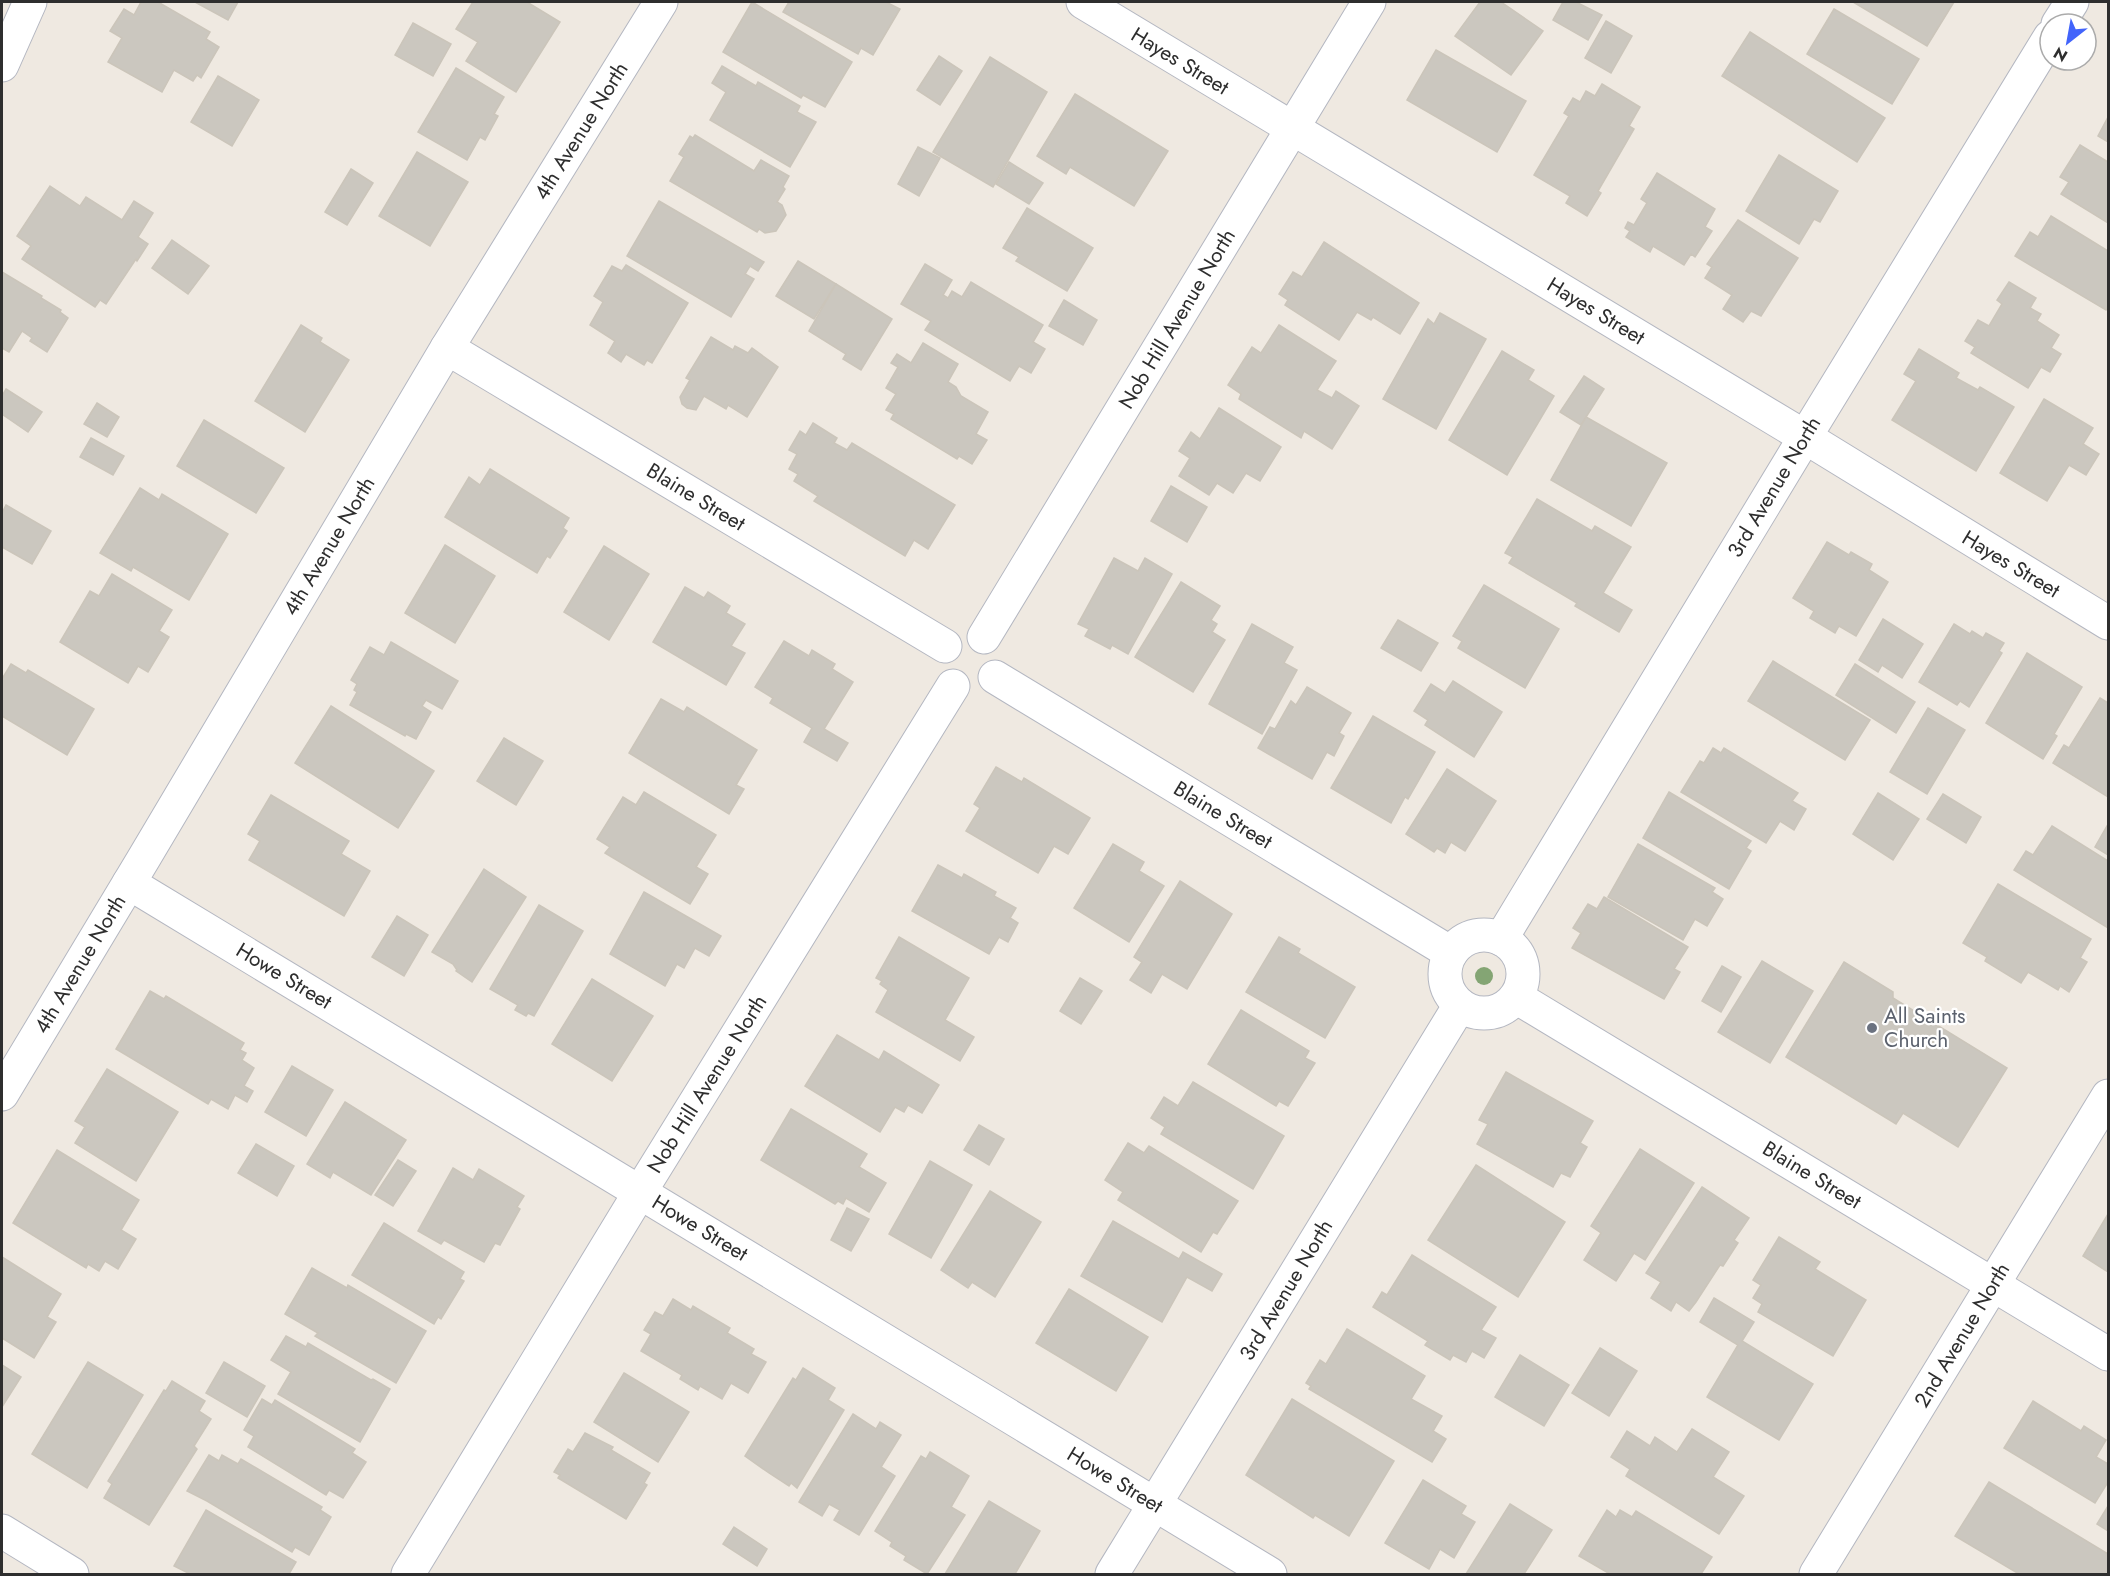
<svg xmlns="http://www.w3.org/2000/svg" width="2110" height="1576" viewBox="0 0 2110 1576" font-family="Jost,sans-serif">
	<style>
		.building { fill: #cbc7bf; stroke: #cbc5ba; stroke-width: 1.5 }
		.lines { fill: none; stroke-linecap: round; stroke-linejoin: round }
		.minor-casing { stroke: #b4b7c1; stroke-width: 35 }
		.minor { stroke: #fff; stroke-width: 33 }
		.tree { fill: #84a574 }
		.worship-dot { fill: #6b7280; stroke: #fff; stroke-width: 2 }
		.labels { text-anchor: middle; stroke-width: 4.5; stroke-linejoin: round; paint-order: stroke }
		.street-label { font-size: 21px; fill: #2e2e2e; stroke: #fff }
		.worship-label { font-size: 21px; fill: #5b616d; stroke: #fff; text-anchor: start }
	</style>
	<rect width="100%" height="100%" fill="#efe9e1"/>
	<g class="building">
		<path d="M141,2H158L210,32L206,39L219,47L201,78L197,75L193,81L174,70L162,92L108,62L122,38L110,31L124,9L134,15Z"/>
		<path d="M195,2H238L228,20Z"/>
		<path d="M473,2H527L560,22L516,92L466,61L478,42L456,29Z"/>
		<path d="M752,2L852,62L825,107L803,95L801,98L723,52Z"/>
		<path d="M789,2H886L900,9L873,55L861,48L858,54L783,12Z"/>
		<path d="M1480,2H1501L1543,31L1511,75L1455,36Z"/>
		<path d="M1563,2H1576L1602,15L1588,40L1553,20Z"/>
		<path d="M1853,2H1954L1927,46Z"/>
		<path d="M1834,9L1919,59L1892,104L1807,54Z"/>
		<path d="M1606,21L1632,36L1611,73L1585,58Z"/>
		<path d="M413,23L451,44L433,76L395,55Z"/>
		<path d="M1750,32L1885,118L1857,162L1722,76Z"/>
		<path d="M1436,50L1526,101L1497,152L1407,100Z"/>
		<path d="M939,56L962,71L940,105L917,90Z"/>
		<path d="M990,57L1047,92L993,187L933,152Z"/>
		<path d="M722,66L756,86L758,82L800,106L797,112L816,122L790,167L710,120L726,92L712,83Z"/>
		<path d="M456,68L504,97L494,114L498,116L485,140L480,137L467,160L418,132Z"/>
		<path d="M218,76L259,100L232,146L191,122Z"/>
		<path d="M1602,84L1640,107L1629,126L1634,129L1598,191L1601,193L1587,216L1566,203L1570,196L1534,175L1569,116L1564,113L1573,98L1580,102L1586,91L1595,96Z"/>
		<path d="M1075,94L1168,151L1134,206L1070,167L1066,174L1037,156Z"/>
		<path d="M2108,117V142L2098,136Z"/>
		<path d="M695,135L754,171L761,160L789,176L783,187L785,189L777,202L782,205L786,215L776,231L765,233L759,229L757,232L670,181L684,157L679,154L690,136L693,138Z"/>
		<path d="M2080,145L2108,162V223L2061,194L2069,182L2060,177Z"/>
		<path d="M918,147L940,158L919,196L898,184Z"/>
		<path d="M417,152L468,182L430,246L379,216Z"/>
		<path d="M1779,155L1838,191L1820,222L1814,219L1799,244L1746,211Z"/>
		<path d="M1009,162L1043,183L1029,204L996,184Z"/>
		<path d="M351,169L373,183L347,225L325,212Z"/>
		<path d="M1657,173L1715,209L1705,227L1712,231L1695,257L1691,254L1684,265L1653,246L1650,252L1626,237L1630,231L1625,228L1628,222L1634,225L1647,203L1641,199Z"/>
		<path d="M50,186L80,206L86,197L122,220L134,201L153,213L138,237L148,244L137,261L136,259L106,304L100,300L95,307L22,259L31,246L17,236Z"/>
		<path d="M659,201L764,262L758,271L750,266L745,274L754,279L731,317L627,256Z"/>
		<path d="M1027,208L1093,248L1067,291L1016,261L1019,257L1003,248Z"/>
		<path d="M2051,216L2108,251V306L2106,310L2015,256L2030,232L2038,237Z"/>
		<path d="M1738,220L1798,258L1761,316L1751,311L1743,322L1723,309L1732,295L1705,278L1712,267L1707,264Z"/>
		<path d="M172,240L209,266L188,294L152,268Z"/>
		<path d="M1324,242L1419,303L1400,334L1373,317L1371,320L1357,312L1339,340L1285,305L1288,300L1279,294L1293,272L1302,277Z"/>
		<path d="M798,261L836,284L814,319L776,296Z"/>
		<path d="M925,264L952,280L943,295L948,298L952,291L962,297L971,282L1043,325L1033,342L1045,349L1031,373L1019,366L1010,381L925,330L931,321L901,304Z"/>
		<path d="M626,265L688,303L652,363L647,360L644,365L626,354L621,362L608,353L615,341L590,325L603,302L594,296L612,266L622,271Z"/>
		<path d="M2,272L42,296L41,298L61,310L60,312L68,318L47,352L30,341L32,338L22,331L9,352L2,348Z"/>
		<path d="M2009,282L2036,298L2030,308L2041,314L2037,321L2059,335L2051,348L2061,354L2050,372L2041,367L2028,388L1971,353L1975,347L1965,341L1978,320L1989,326L2002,304L1997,300Z"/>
		<path d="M836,284L892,319L861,370L843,359L846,354L809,331Z"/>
		<path d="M1064,300L1097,320L1083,345L1049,326Z"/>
		<path d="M1440,313L1486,339L1436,429L1383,399L1428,319L1434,324Z"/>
		<path d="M301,325L322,338L320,342L349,360L305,432L255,401Z"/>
		<path d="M1279,325L1336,361L1317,390L1332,398L1336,391L1359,406L1332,449L1304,431L1301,438L1239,399L1241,394L1228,385L1252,347L1261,353Z"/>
		<path d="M711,337L733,350L735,346L748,353L752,348L778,367L747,417L728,405L726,409L704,396L696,410L687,408L682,404L680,397L690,380L686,378Z"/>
		<path d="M923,343L958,364L948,382L956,387L961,396L988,412L976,434L987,440L972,464L959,456L957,459L891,419L894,414L886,410L896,394L886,388L898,367L891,363L897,354L911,363Z"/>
		<path d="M1919,349L1959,373L1956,378L1978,390L1980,387L2014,407L1976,471L1892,420L1916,381L1904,374Z"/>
		<path d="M1502,351L1534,370L1528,380L1554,396L1507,475L1449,440Z"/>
		<path d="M1584,376L1604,389L1581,425L1560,412Z"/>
		<path d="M6,389L42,412L28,432L2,414V396Z"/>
		<path d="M2044,399L2093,428L2083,444L2099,454L2086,475L2069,465L2047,501L2000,473Z"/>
		<path d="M97,403L119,417L107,437L84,424Z"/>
		<path d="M1219,408L1281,447L1260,481L1246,473L1233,493L1217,483L1209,495L1179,476L1190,458L1179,451L1191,432L1200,439Z"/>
		<path d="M1586,417L1667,463L1631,526L1551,480Z"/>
		<path d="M204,420L284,468L256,513L177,466Z"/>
		<path d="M813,423L837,438L834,443L847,450L852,443L955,505L928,549L914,540L905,556L814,501L818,496L794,481L798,474L789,469L797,454L789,450L800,431L806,435Z"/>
		<path d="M91,438L124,456L113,475L80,457Z"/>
		<path d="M490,469L569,518L563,528L567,531L550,558L547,556L537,573L445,517L469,477L480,485Z"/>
		<path d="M1171,486L1207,507L1187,542L1151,521Z"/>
		<path d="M140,488L159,500L162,494L228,534L189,600L133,567L131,571L100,553Z"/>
		<path d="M1537,499L1592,531L1595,526L1631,547L1603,593L1632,610L1619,632L1575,606L1577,603L1509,563L1513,557L1505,553Z"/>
		<path d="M6,505L51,531L32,564L2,547V513Z"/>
		<path d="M1827,542L1849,555L1851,552L1872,564L1869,570L1888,582L1856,636L1839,626L1835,633L1810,618L1814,611L1793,598Z"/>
		<path d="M445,545L495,576L455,643L405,613Z"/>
		<path d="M604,546L649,574L609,640L564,612Z"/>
		<path d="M1114,558L1138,571L1145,558L1172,574L1128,654L1112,645L1110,649L1085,636L1089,629L1078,624Z"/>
		<path d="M112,574L172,610L159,631L169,637L148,672L138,666L128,683L60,642L90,591L99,596Z"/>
		<path d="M1181,582L1220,606L1211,620L1217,624L1212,632L1225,640L1193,692L1135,657Z"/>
		<path d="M1484,585L1559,629L1525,688L1458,648L1462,641L1453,636Z"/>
		<path d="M685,587L704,598L708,592L730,606L726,613L745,624L731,646L745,653L726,685L653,642Z"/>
		<path d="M1883,619L1923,644L1902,678L1882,665L1878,672L1859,660Z"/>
		<path d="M1398,620L1438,643L1421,671L1381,648Z"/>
		<path d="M1252,624L1293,647L1284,663L1297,670L1262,734L1209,704Z"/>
		<path d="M1954,624L1970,634L1972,631L1983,638L1986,633L2004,643L1999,651L2002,653L1969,707L1960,701L1957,705L1919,682Z"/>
		<path d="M784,641L809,656L812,650L835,664L832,669L853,682L824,729L848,743L837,761L804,742L812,728L770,703L773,698L755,687Z"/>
		<path d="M391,642L458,681L442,709L426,700L422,706L431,712L416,739L406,734L405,736L350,705L357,692L354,690L357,684L351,680L370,647L384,655Z"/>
		<path d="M2027,653L2082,687L2054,734L2057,736L2043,759L1986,723Z"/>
		<path d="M1773,661L1870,720L1845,760L1748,701Z"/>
		<path d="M11,664L26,673L28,670L94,709L67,755L2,716V679Z"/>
		<path d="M1855,664L1915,702L1896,733L1836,695Z"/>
		<path d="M1453,681L1502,712L1474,757L1425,725L1428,720L1414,711L1431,684L1445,693Z"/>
		<path d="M1307,687L1351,713L1339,733L1344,736L1334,756L1327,752L1312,779L1258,748L1270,727L1275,729L1291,701L1296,705Z"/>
		<path d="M2100,698L2108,703V797L2053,763L2064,745L2069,748Z"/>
		<path d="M661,699L684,712L687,707L757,750L736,785L744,789L729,814L629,753Z"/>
		<path d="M331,706L434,771L398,828L295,763Z"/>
		<path d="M1928,708L1965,730L1927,794L1890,772Z"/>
		<path d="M1373,716L1435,752L1408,799L1405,797L1391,823L1331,788Z"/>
		<path d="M504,738L543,761L516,805L477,781Z"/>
		<path d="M1713,748L1721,753L1724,748L1798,793L1792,801L1806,809L1794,830L1780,821L1766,843L1681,792L1700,761L1704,763Z"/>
		<path d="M996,767L1022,782L1024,778L1090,818L1068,854L1054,846L1038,873L966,831L980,808L974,804Z"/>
		<path d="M1447,769L1496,801L1465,851L1451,842L1445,853L1437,848L1434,852L1406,834Z"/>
		<path d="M644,792L716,835L696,867L708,874L690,904L605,853L610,847L597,839L623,797L636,805Z"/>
		<path d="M1669,792L1751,841L1746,848L1751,851L1729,889L1643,838Z"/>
		<path d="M1878,793L1919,819L1893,860L1853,834Z"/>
		<path d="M1943,794L1981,817L1966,843L1927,819Z"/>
		<path d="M271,795L349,841L341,854L370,871L344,916L249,860L260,841L248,834Z"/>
		<path d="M2052,826L2108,861V928L2014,870L2026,851L2033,855Z"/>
		<path d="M2107,826L2108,827V855L2095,847Z"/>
		<path d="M1113,844L1144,862L1139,871L1164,886L1129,942L1074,908Z"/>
		<path d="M1638,844L1715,888L1712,892L1723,899L1707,926L1695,919L1683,940L1608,897Z"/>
		<path d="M938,865L962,878L964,874L996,892L994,896L1016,908L1010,918L1018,923L1008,942L999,937L989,954L912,911Z"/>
		<path d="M484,869L526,897L472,982L456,971L457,970L453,964L432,952Z"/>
		<path d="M1180,881L1232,914L1187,989L1162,974L1151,993L1130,980L1142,962L1134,957Z"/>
		<path d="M1998,884L2091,939L2080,958L2087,962L2069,992L2060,986L2058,990L2028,972L2021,983L1985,961L1987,957L1963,943Z"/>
		<path d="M644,892L721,936L709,956L695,948L684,968L677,964L665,986L610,954Z"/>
		<path d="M1604,897L1688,947L1674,969L1680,972L1664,999L1572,948L1581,933L1573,928L1588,904L1597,909Z"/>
		<path d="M539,905L583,931L534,1016L528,1013L526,1016L515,1010L518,1005L490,989Z"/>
		<path d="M397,916L428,935L404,976L372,957Z"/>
		<path d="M899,937L969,978L945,1020L974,1037L960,1061L876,1012L888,990L880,984L882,981L876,978Z"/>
		<path d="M1279,937L1300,949L1298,953L1355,987L1325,1038L1246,992Z"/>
		<path d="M1762,961L1813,991L1770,1063L1718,1032Z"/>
		<path d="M1844,962L1893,992V998L2007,1068L1958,1147L1903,1113L1896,1124L1786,1057Z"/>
		<path d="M1722,966L1741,977L1721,1012L1702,1001Z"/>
		<path d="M1080,978L1102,991L1081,1024L1060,1011Z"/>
		<path d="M592,979L653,1016L612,1081L552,1044Z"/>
		<path d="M150,991L164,999L166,996L244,1043L240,1050L246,1053L242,1060L254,1068L244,1086L253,1091L247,1102L235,1095L228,1109L211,1099L208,1104L116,1049Z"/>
		<path d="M1241,1010L1309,1051L1305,1058L1315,1063L1288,1106L1279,1101L1276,1106L1208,1064Z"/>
		<path d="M837,1035L879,1060L884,1051L939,1085L922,1113L908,1105L904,1112L895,1107L880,1132L805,1086Z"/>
		<path d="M292,1066L333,1090L306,1136L265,1112Z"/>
		<path d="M107,1069L178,1112L136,1181L75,1143L85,1127L75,1121Z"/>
		<path d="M1506,1072L1593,1121L1580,1143L1587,1147L1570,1177L1561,1173L1553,1187L1477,1144L1488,1124L1479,1120Z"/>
		<path d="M1193,1082L1284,1136L1253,1189L1161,1134L1165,1127L1151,1118L1164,1097L1178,1106Z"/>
		<path d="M345,1102L406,1140L371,1195L333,1172L330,1178L307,1164Z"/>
		<path d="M791,1109L867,1154L859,1167L886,1183L869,1212L846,1198L843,1204L838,1201L835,1204L761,1160Z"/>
		<path d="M979,1125L1004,1139L989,1165L964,1150Z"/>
		<path d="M1128,1143L1144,1153L1149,1146L1238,1201L1217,1234L1213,1232L1201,1252L1118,1200L1123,1192L1105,1180Z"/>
		<path d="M256,1144L294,1166L277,1196L238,1173Z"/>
		<path d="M1640,1149L1694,1183L1645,1260L1634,1253L1616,1281L1584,1260L1601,1233L1591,1226Z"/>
		<path d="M57,1150L139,1200L121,1230L136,1239L118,1269L105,1261L99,1271L88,1264L86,1268L13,1223Z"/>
		<path d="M398,1160L416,1171L393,1206L375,1195Z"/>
		<path d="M930,1161L972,1185L931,1258L889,1234Z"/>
		<path d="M1476,1165L1565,1222L1518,1297L1428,1240Z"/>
		<path d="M453,1168L473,1180L479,1169L524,1196L517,1207L520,1209L500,1245L495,1243L484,1262L444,1240L441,1244L418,1231Z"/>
		<path d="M1702,1187L1749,1218L1734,1240L1738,1243L1723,1266L1720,1265L1696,1302L1689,1311L1676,1302L1671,1311L1651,1298L1661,1282L1646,1273Z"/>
		<path d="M990,1191L1041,1222L995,1297L972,1282L968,1288L941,1270Z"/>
		<path d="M847,1208L869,1219L851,1251L831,1240Z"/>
		<path d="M2108,1214V1272L2083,1256Z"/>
		<path d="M1113,1221L1179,1259L1183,1252L1222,1274L1212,1291L1187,1277L1162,1322L1081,1276Z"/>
		<path d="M384,1223L464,1272L460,1279L464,1281L441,1319L438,1317L434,1324L352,1275Z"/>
		<path d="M1779,1237L1820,1262L1815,1269L1866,1300L1833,1356L1758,1312L1762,1304L1753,1298L1761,1285L1753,1280Z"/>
		<path d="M1412,1255L1496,1307L1481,1330L1496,1338L1484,1358L1472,1351L1466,1362L1453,1355L1450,1360L1425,1345L1428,1341L1373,1307L1382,1292L1387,1295Z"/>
		<path d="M2,1257L61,1294L47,1317L56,1322L34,1358L2,1338Z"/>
		<path d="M312,1268L347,1288L348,1285L426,1331L396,1383L315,1336L318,1333L285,1314Z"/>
		<path d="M1069,1289L1148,1337L1116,1391L1036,1343Z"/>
		<path d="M1714,1298L1754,1322L1742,1341L1813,1384L1779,1440L1707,1397L1738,1345L1700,1322Z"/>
		<path d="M673,1299L691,1310L693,1306L730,1328L727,1333L754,1349L751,1354L766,1362L748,1393L731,1383L722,1399L700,1386L698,1390L680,1379L682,1375L641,1351L651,1334L644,1330L655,1312L663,1316Z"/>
		<path d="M1347,1329L1425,1376L1411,1399L1442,1416L1433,1431L1446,1439L1432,1462L1309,1389L1311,1386L1306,1383L1320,1360L1326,1364Z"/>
		<path d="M286,1336L306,1347L308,1343L371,1380L373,1379L390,1389L360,1442L278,1394L291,1372L271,1360Z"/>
		<path d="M1600,1348L1637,1371L1609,1416L1572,1393Z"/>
		<path d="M1520,1355L1569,1385L1544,1426L1495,1397Z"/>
		<path d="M88,1362L143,1395L87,1488L32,1454Z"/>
		<path d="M224,1362L265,1386L247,1417L206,1393Z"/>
		<path d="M2,1365L21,1377L2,1407Z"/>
		<path d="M803,1368L835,1388L828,1400L844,1410L797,1488L791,1483L789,1486L769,1473L745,1456L793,1378L796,1380Z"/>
		<path d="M624,1373L689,1412L658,1462L594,1422Z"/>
		<path d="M172,1381L205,1401L199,1411L211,1419L194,1446L197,1449L149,1525L104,1498L112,1484L108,1481L164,1390L166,1391Z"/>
		<path d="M262,1399L272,1405L275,1400L355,1449L352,1453L366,1462L343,1498L329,1490L326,1495L248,1447L254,1436L244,1430Z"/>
		<path d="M1292,1399L1394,1461L1349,1536L1315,1515L1313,1518L1246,1475Z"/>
		<path d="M2033,1401L2081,1431L2084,1426L2106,1440L2096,1457L2108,1464V1482L2095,1503L2004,1448Z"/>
		<path d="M853,1414L876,1429L880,1422L901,1435L881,1467L895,1476L859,1535L834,1520L840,1510L829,1504L822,1516L799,1502Z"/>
		<path d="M1692,1429L1729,1452L1713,1477L1744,1496L1719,1534L1626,1476L1630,1469L1611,1457L1627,1431L1650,1446L1655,1437L1677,1452Z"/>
		<path d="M585,1433L613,1447L611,1450L650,1473L644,1483L647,1485L626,1519L558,1478L560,1475L554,1472L568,1449L573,1452Z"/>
		<path d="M930,1452L969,1476L951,1507L965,1515L927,1574L904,1560L906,1556L890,1546L892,1542L875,1531L921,1456L926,1459Z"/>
		<path d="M209,1455L219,1461L222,1455L238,1464L241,1459L322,1507L320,1510L331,1517L309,1555L295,1547L292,1552L207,1501L187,1491Z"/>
		<path d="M1423,1480L1466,1506L1461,1514L1475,1522L1454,1558L1440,1549L1429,1569L1385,1543Z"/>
		<path d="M1989,1482L2108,1554V1574H2019L1955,1536Z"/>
		<path d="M989,1501L1040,1531L1015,1574H945Z"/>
		<path d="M1510,1504L1552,1530L1524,1574H1466Z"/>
		<path d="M2108,1506V1531L2097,1524Z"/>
		<path d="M206,1510L296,1562L289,1574H190L174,1566Z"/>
		<path d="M1607,1510L1616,1517L1620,1510L1632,1517L1636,1511L1712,1557L1701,1574H1610L1579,1556Z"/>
		<path d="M734,1527L767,1549L757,1566L723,1544Z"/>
	</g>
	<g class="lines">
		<defs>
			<g id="minor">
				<path d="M1083,2L1805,437L2108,623"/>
				<path d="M2058,24L2072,2"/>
				<path d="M2,65L30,2"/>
				<path d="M447,348L945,646"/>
				<path d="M984,637L1369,2"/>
				<path d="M995,677L1451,953"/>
				<path d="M129,883L1270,1574"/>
				<circle cx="1484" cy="974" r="39"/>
				<path d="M1501,939L1805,437L2050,37"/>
				<path d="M1516,997L2108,1354"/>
				<path d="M2,1094L144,858L447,348L661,2"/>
				<path d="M2,1531L72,1574"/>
				<path d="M408,1574L640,1192L953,686"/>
				<path d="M1112,1574L1460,1005"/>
				<path d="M1816,1574L2108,1096"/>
			</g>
		</defs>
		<use href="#minor" class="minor-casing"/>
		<use href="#minor" class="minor"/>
	</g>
	<circle class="tree" cx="1484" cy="976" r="9"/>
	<circle class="worship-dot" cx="1872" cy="1028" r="6"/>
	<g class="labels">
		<g class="street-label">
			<text transform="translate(1180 61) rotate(31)" y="7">Hayes Street</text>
			<text transform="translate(581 131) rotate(-58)" y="7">4th Avenue North</text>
			<text transform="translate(1596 311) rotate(31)" y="7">Hayes Street</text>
			<text transform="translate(1177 319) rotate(-59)" y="7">Nob Hill Avenue North</text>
			<text transform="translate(1774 487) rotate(-59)" y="7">3rd Avenue North</text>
			<text transform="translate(696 497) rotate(31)" y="7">Blaine Street</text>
			<text transform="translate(329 546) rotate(-59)" y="7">4th Avenue North</text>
			<text transform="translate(2011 564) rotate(31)" y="7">Hayes Street</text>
			<text transform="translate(1223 815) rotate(31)" y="7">Blaine Street</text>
			<text transform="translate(80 964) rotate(-59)" y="7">4th Avenue North</text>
			<text transform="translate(284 976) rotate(31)" y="7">Howe Street</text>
			<text transform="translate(707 1084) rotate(-58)" y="7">Nob Hill Avenue North</text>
			<text transform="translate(1812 1175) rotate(31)" y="7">Blaine Street</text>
			<text transform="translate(700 1228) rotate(31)" y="7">Howe Street</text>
			<text transform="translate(1286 1290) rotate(-59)" y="7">3rd Avenue North</text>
			<text transform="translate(1962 1335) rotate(-59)" y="7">2nd Avenue North</text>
			<text transform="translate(1115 1480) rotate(31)" y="7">Howe Street</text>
		</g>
		<g class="worship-label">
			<text x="1884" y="1023">All Saints<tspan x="1884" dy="24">Church</tspan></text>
		</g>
	</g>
	<rect width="2110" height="1576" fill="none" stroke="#2e2e2e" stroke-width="6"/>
	<g transform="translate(2068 42) rotate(211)"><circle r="28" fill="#ffffff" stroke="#ababab" stroke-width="1.5"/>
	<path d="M0-4.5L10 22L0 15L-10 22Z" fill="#4264fb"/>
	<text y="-9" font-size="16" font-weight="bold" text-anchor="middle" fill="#2e2e2e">N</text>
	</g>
</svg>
